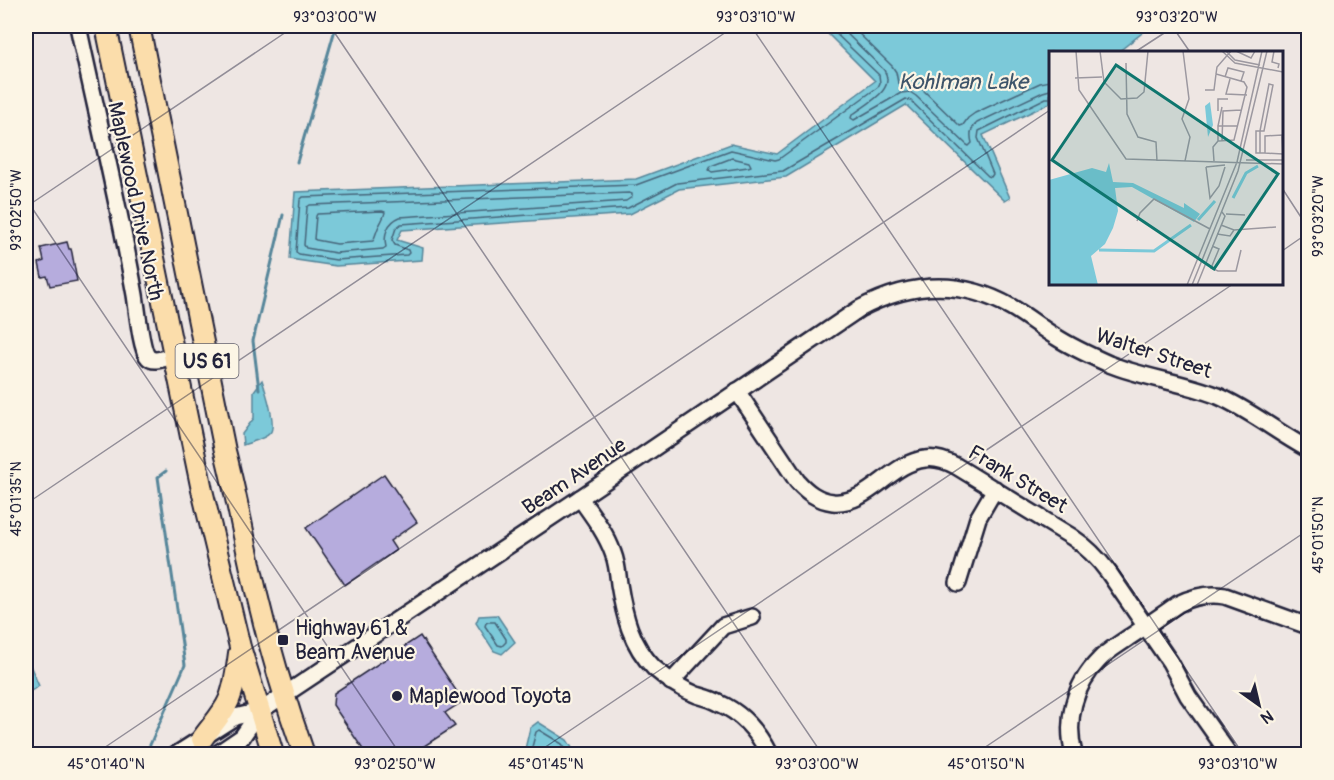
<svg xmlns="http://www.w3.org/2000/svg" width="1334" height="780" viewBox="0 0 1334 780" font-family="Pangolin,sans-serif">
	<style>
		.water { fill: #7bc9d9; stroke: #57869a; stroke-width: 1.5 }
		.lines { fill: none; stroke-linecap: round; stroke-linejoin: round }
		.shore { stroke: #46657a; stroke-width: 1.5 }
		.stream { stroke: #57869a; stroke-width: 3 }
		.building { fill: #b6acdd; stroke: #22223b; stroke-width: 1.5 }
		.minor-casing { stroke: #22223b; stroke-width: 20 }
		.major-casing { stroke: #22223b; stroke-width: 24 }
		.minor { stroke: #fcf5e5; stroke-width: 15 }
		.major { stroke: #fbddab; stroke-width: 20 }
		.ticks { fill: none; stroke: #22223b; stroke-width: 1.5; stroke-opacity: 0.45 }
		.poi-dot { fill: #22223b; stroke: #fcf5e5; stroke-width: 2 }
		.labels { text-anchor: middle; stroke-width: 4.5; stroke-linejoin: round; paint-order: stroke }
		.shield { fill: #fcf5e5; stroke: #63616e; stroke-width: 1.5 }
		.shield-label { font-size: 20px; font-weight: bold; fill: #22223b }
		.street-label { font-size: 21px; fill: #22223b; stroke: #fcf5e5 }
		.poi-label { font-size: 21px; fill: #22223b; stroke: #fcf5e5; text-anchor: start }
		.water-label { font-size: 22px; font-style: italic; fill: #3d546a; stroke: #fcf5e5 }
		.inset-river { fill: none; stroke: #7bc9d9; stroke-width: 3 }
		.inset-road { fill: none; stroke: #9c98a0; stroke-width: 1.5 }
		.view { fill: #0f766e; fill-opacity: 0.15; stroke: #0f766e; stroke-width: 3 }
		.inset-edge { fill: none; stroke: #22223b; stroke-width: 3 }
		.neatline { fill: none; stroke: #22223b; stroke-width: 2 }
		.ticks-label { font-size: 15px; text-anchor: middle; fill: #22223b }
	</style>
	<rect width="100%" height="100%" fill="#eee6e3"/>
	<filter id="ink" filterUnits="userSpaceOnUse"><feTurbulence type="fractalNoise" baseFrequency=".0167" numOctaves="2"/><feDisplacementMap in="SourceGraphic" scale="12" xChannelSelector="R" yChannelSelector="G"/><feConvolveMatrix kernelMatrix="1 2 1 2 8 2 1 2 1" color-interpolation-filters="sRGB"/></filter>
	<g filter="url(#ink)">
		<g class="water">
			<path d="M820,26H1151L1118,52H1050V103L983,135L1010,198L1005,201L906,105L786,177L679,189L630,214L402,230L397,240L423,248L422,260L336,266L290,259L295,192L636,179L731,144L777,154L875,81Z"/>
			<path d="M262,380C265,389 277,425 270,433C265,439 251,442 243,445L242,434L254,418V391Z"/>
			<path d="M497,615L515,642L502,654L494,651L476,623L479,616Z"/>
			<path d="M26,656L39,686L26,694Z"/>
			<path d="M538,722L567,740L576,754H529L525,749L530,728Z"/>
		</g>
		<g class="lines">
			<g class="shore">
				<path d="M828,26L879,75L880,83L878,87L779,159L775,160L731,150L636,185L303,197L300,200L296,252L299,254L336,260L407,255L409,253L408,250L395,245L392,240L396,228L401,224L628,208L677,183L783,171L906,99L911,101L988,176L991,177L993,174L978,138L979,131L1046,98H1050"/>
				<path d="M839,26L884,70C897,90 866,104 852,115L851,118L854,120L901,93L910,92L916,96L967,145L969,146L972,143C970,135 970,129 977,123L1043,92L1050,90"/>
				<path d="M851,26L892,66L896,72L898,83H912L920,87L960,126L963,125L968,118L975,113L1040,83L1050,81"/>
				<path d="M732,158L749,162L751,166L748,167L712,172L709,170L711,166Z"/>
				<path d="M629,193L632,194V197L626,201L400,217C388,222 383,234 386,247L383,249L336,253L306,248L304,245L307,207L310,205Z"/>
				<path d="M382,211L385,212C384,218 380,223 378,228C376,233 375,237 373,241L337,244L316,240L314,239L316,216L317,214Z"/>
				<path d="M488,622H495L506,639V642L502,646L498,645L485,626L486,623Z"/>
				<path d="M533,754L532,747L536,732L539,730L562,744L569,754"/>
			</g>
			<g class="stream">
				<path d="M297,162L336,26"/>
				<path d="M259,389L253,341L283,215"/>
				<path d="M146,754L185,665L158,477L166,471"/>
			</g>
		</g>
		<g class="building">
			<path d="M67,242L69,249H71L72,253L77,281L50,286L47,276L42,277L39,263L44,261L41,248Z"/>
			<path d="M384,474L417,522L390,541L396,550L345,585L306,528Z"/>
			<path d="M420,636L463,701L445,713L455,726L412,754H366L333,705L334,693Z"/>
		</g>
		<g class="lines">
			<defs>
				<g id="minor">
					<path d="M78,26C97,115 119,205 135,295C137,307 141,350 148,357C154,364 167,357 174,355"/>
					<path d="M737,391L797,481C807,492 817,500 833,502C869,505 890,463 925,459C936,457 946,461 956,466L1072,537C1087,547 1098,558 1109,573L1170,662L1188,696L1229,754"/>
					<path d="M580,498C592,515 606,533 613,553C617,563 618,574 619,584C624,615 631,645 654,668C667,679 681,689 697,695C704,697 712,699 719,703C742,713 758,732 769,754"/>
					<path d="M958,583L978,518L995,489"/>
					<path d="M671,682L723,626L752,617"/>
					<path d="M177,754L235,717L260,711L580,498L859,309C908,283 960,278 1011,307C1027,316 1041,328 1056,337C1073,348 1091,356 1109,364C1144,378 1183,382 1218,396C1250,410 1278,433 1308,449"/>
					<path d="M217,754L242,737L260,711"/>
					<path d="M1074,754C1065,721 1074,685 1099,660C1107,651 1118,645 1128,638C1145,627 1162,615 1178,604C1194,596 1208,593 1225,596L1308,626"/>
				</g>
				<g id="major">
					<path d="M106,26L202,490L240,647L273,754"/>
					<path d="M139,26L225,451C237,498 245,544 256,591C269,646 285,701 304,754"/>
					<path d="M202,739C211,726 223,714 229,700C235,685 237,669 239,653"/>
				</g>
			</defs>
			<use href="#minor" class="minor-casing"/>
			<use href="#major" class="major-casing"/>
			<use href="#minor" class="minor"/>
			<use href="#major" class="major"/>
		</g>
	</g>
	<path class="ticks" d="M330,26L822,754M751,26L1243,754M1172,26L1190,52M1135,52L1175,26M1282,188L1308,228M26,199L400,754M26,207L295,26M1282,251L1308,233M26,504L735,26M95,754L1050,110M535,754L1233,284M975,754L1308,530"/>
	<g class="poi-dot">
		<rect x="277" y="634" width="12" height="12" rx="3"/>
		<circle cx="397" cy="696" r="6"/>
	</g>
	<g class="labels">
		<rect class="shield" x="175.5" y="344" width="63" height="34" rx="4.5"/>
		<g class="shield-label">
			<text x="207" y="368">US 61</text>
		</g>
		<g class="street-label">
			<text transform="translate(136 201) rotate(78)" y="7">Maplewood Drive North</text>
			<text transform="translate(1154 353) rotate(18)" y="7">Walter Street</text>
			<text transform="translate(574 476) rotate(-34)" y="7">Beam Avenue</text>
			<text transform="translate(1018 479) rotate(31)" y="7">Frank Street</text>
		</g>
		<g class="poi-label">
			<text x="295" y="635">Highway 61 &amp;<tspan x="295" dy="24">Beam Avenue</tspan></text>
			<text x="409" y="703">Maplewood Toyota</text>
		</g>
		<g class="water-label">
			<text x="963" y="89">Kohlman Lake</text>
		</g>
	</g>
	<g transform="translate(1049 51)">
		<rect width="234" height="234" fill="#eee6e3"/>
		<path d="M161,51L164,74L159,86L156,55ZM60,112L64,131L84,132L135,157V152L151,163L145,171L83,136L66,137L69,160L64,177L56,193L42,205L49,234H0V129L43,117L57,121Z" fill="#7bc9d9"/>
		<path class="inset-river" d="M184,147L197,122L209,115M149,169L166,150M50,199L105,200L142,174"/>
		<path class="inset-road" d="M27,0L30,39L77,108L234,113M51,0L55,31L72,48L88,47L95,41L99,0M134,0L140,48L133,68L141,86L136,110M173,0L186,12L234,21M177,0L186,9L211,14M187,0L202,7L206,0M225,0L223,11L230,13L229,17M77,12L78,63L89,86L107,91L108,110M176,26L179,17L195,21L192,30M26,27L53,26M181,28L177,43L198,44M156,39H165L167,23M169,60V48H179M169,75L173,56M169,90V75H188M173,90L174,60L192,59M211,102V80H215L224,34L220,33L211,80H207V102H216M234,103L216,102V85L233,84L234,106M197,109H234M165,110L164,96L169,90L185,89L198,36L195,31L167,23L168,16L182,0M157,116L161,147L170,135L176,116M157,116L176,114M177,163L196,164M88,170L91,162L105,148L161,178M172,174L185,179L227,176M168,183L181,185L185,179M163,195L170,198L162,217L169,220H187L192,199M138,234L188,111L213,0M143,234L189,120L218,0M148,234L176,165L173,161"/>
		<path class="view" d="M67,14L229,123L165,218L3,109Z"/>
		<rect width="234" height="234" class="inset-edge"/>
	</g>
	<rect width="1334" height="780" fill="none" stroke="#fcf5e5" stroke-width="66"/>
	<g transform="translate(1259 705) rotate(146)" stroke="#fcf5e5" stroke-width="4.5" paint-order="stroke">
	<path d="M0-4.5L10 22L0 15L-10 22Z" fill="#22223b"/>
	<text y="-9" font-size="16" font-weight="bold" text-anchor="middle" fill="#22223b">N</text>
	</g>
	<rect x="33" y="33" width="1268" height="714" class="neatline"/>
	<g class="ticks-label">
		<text x="335" y="22">93°03'00"W</text>
		<text x="756" y="22">93°03'10"W</text>
		<text x="1177" y="22">93°03'20"W</text>
		<text transform="translate(16 210) rotate(-90)" y="5">93°02'50"W</text>
		<text transform="translate(1318 216) rotate(-90)" y="5">93°03'20"W</text>
		<text transform="translate(16 499) rotate(-90)" y="5">45°01'35"N</text>
		<text transform="translate(1318 535) rotate(-90)" y="5">45°01'50"N</text>
		<text x="106" y="769">45°01'40"N</text>
		<text x="395" y="769">93°02'50"W</text>
		<text x="546" y="769">45°01'45"N</text>
		<text x="817" y="769">93°03'00"W</text>
		<text x="986" y="769">45°01'50"N</text>
		<text x="1238" y="769">93°03'10"W</text>
	</g>
</svg>
